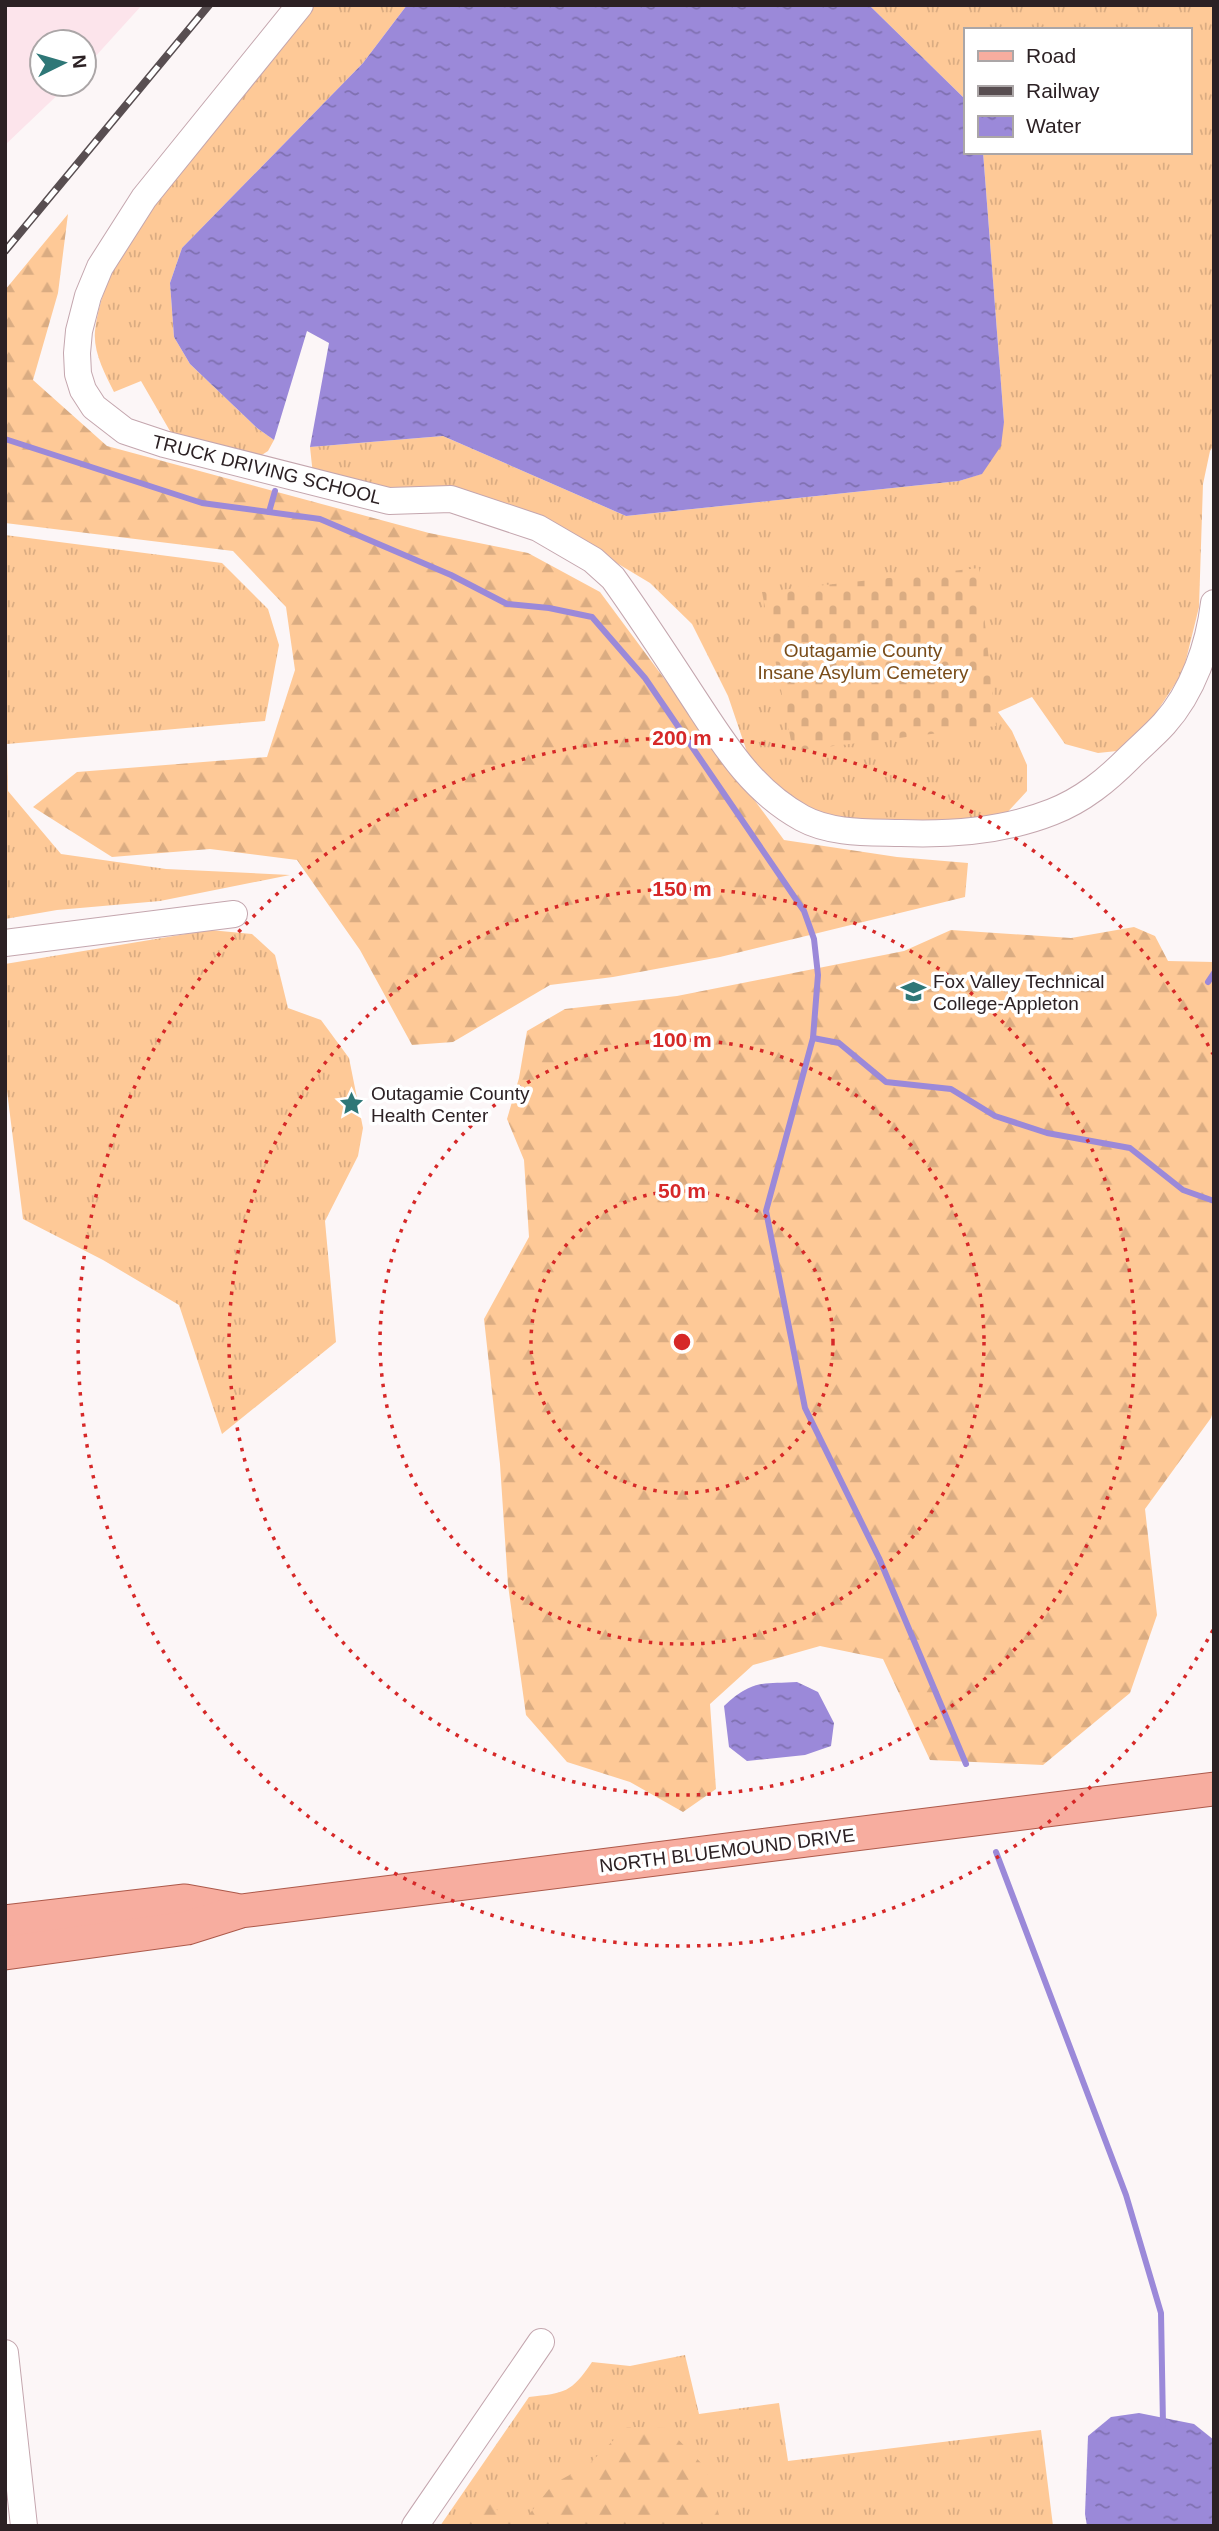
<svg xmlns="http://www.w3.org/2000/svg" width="1219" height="2531" viewBox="0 0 1219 2531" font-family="Helvetica,sans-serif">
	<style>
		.built { fill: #fce4eb }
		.grass { fill: url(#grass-tufts) }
		.forest { fill: url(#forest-firs) }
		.cemetery { fill: url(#cemetery-stones) }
		.water { fill: url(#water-ripples) }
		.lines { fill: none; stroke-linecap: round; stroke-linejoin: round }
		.stream { stroke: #9b89d9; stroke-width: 6 }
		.minor-casing { stroke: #c4a6ae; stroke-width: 28 }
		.major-casing { stroke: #ad594a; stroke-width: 35 }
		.minor { stroke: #fff; stroke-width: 26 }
		.major { stroke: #f7ad9f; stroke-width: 33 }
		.rail-casing { stroke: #584e51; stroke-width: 8 }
		.rail { stroke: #fff; stroke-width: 5; stroke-dasharray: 16; stroke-linecap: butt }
		.ring { fill: none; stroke: #d62828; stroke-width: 3.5; stroke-dasharray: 3.5 7 }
		.labels { text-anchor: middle; stroke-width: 7; stroke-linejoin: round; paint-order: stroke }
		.street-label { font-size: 19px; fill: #2c2124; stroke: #fff }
		.park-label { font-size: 19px; fill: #794c19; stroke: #fff }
		.poi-label { font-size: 19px; fill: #2c2124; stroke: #fff; text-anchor: start }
		.centre { fill: #d62828; stroke: #fff; stroke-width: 3.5 }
		.ring-label { font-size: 21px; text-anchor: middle; font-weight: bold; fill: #d62828; stroke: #fff; stroke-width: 7; stroke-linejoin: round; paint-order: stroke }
	</style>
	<defs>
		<pattern id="grass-tufts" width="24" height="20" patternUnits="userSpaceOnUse" patternTransform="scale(1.75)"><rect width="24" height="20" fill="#fec997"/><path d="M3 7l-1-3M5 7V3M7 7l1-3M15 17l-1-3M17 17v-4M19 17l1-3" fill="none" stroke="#daac82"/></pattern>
		<pattern id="forest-firs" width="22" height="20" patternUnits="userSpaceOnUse" patternTransform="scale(1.75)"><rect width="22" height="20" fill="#fec997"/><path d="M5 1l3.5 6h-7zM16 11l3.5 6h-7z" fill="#daac82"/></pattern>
		<pattern id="cemetery-stones" width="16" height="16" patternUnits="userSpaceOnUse" patternTransform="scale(1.75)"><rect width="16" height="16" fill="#fec997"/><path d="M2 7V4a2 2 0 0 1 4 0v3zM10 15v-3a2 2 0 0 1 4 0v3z" fill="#daac82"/></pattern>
		<pattern id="water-ripples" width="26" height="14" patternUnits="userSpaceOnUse" patternTransform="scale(1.75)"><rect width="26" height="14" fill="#9b89d9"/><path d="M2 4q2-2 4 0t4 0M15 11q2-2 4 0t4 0" fill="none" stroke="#7f70b0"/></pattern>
	</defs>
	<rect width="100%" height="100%" fill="#fcf6f7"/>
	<path class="built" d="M5,5H142L84,69V42H42V84H69L5,145Z"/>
	<g class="grass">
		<path d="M311,5H407L363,63L182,248L170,283L174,337L190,364L257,428L274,440L268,451L257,458L174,438L141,381L114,392C105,374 93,352 95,331C103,255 173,175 220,117C250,80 281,43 311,5Z"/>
		<path d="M869,5H1214V445L1210,451L1203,484L1199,607L1183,672L1154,716L1117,751L1098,753L1065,744L1032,697L998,712L1012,731L1027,765V791L1003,817L863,824L821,813L774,788L750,761L728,696L692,624L650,583L605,556L396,493L313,475L310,447L443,436L626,516L959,481L981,474L1004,422L983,152H1189V30H965V99Z"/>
		<path d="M5,535L222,563L268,609L279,645L265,721L7,744L8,791L61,854L166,869L290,875L160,901L57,910L5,919Z"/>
		<path d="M210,930L252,934L275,955L288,1008L321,1020L349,1058L363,1128L358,1156L325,1221L336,1342L222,1434L179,1305L103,1260L23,1219L5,1075V964Z"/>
		<path d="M685,2355L699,2414L779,2403L788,2461L1041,2430L1053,2526H440L529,2397C565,2393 571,2393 592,2362L630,2366Z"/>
	</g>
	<g class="forest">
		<path d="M68,214L58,293L33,380L107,446L429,533L528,553L600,592L784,840L897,857L968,863L965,897L720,957L613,977L550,985L453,1042L412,1045L360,950L297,860L210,849L112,857L33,807L77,772L267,757L295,670L286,607L233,551L5,523V290Z"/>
		<path d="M1134,927L1155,936L1168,961L1214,962V1408L1211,1418L1145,1509L1157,1615L1130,1693L1043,1765L930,1760L883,1659L820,1646L753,1665L710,1704L716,1789L683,1812L630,1782L567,1762L526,1715L508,1585L500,1464L484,1319L529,1237L524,1160L507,1119L519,1078L527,1031L565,1009L677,996L904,951L951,930L1071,938Z"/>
		<path d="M627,2427L667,2428L706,2468L722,2526H520L553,2484L588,2465Z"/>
		<path d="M488,2502L516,2526H459Z"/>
	</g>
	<path class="cemetery" d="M979,568L996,726L793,751L762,592Z"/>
	<g class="water">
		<path d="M407,5H869L965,99V152H983L1004,422L1001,446L982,474L959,481L626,516L443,436L310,447L329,343L307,331L274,440L257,428L190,364L174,337L170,283L182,248L363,63Z"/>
		<path d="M797,1682L818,1692L834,1723L831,1746L805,1755L747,1761L729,1747L724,1706C752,1680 761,1684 797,1682Z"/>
		<path d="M1139,2413L1194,2424L1214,2440V2526H1087L1085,2514L1088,2436L1111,2417Z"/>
	</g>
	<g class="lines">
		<g class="stream">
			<path d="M5,439L202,503L320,519L451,575L507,604L549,608L592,617L645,678L804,911L814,939L818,975L813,1038L766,1211L805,1408L879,1558L966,1764"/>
			<path d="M269,512L275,491"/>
			<path d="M1208,982L1214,973"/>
			<path d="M813,1038L839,1043L886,1082L951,1089L995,1116L1047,1133L1130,1148L1183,1190L1214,1201"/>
			<path d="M996,1852L1126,2195L1161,2313L1163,2425"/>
		</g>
		<defs>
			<g id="minor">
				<path d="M300,5L144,198L100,267L88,296L79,331L77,353L78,374L83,390L94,407L125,431L164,444L389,501L451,499L538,528L593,560L613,578C641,617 667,657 693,697C724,744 751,790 802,818C831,834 869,832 901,833C952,835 1004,831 1052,812C1083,800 1107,780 1130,757C1141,746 1153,736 1164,724C1193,692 1209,645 1214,603"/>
				<path d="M5,943L234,914"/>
				<path d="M5,2353L24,2526"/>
				<path d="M415,2526L541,2342"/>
			</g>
			<g id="major">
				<path d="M5,1922L185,1901L235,1910"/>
				<path d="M5,1953L187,1928L241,1911L1214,1789"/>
			</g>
		</defs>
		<use href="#minor" class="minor-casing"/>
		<use href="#major" class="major-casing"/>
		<use href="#minor" class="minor"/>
		<use href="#major" class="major"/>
		<defs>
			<path id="rail" d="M5,251L209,5"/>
		</defs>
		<use href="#rail" class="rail-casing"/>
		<use href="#rail" class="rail"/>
	</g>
	<g class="ring">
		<circle cx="682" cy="1342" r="151"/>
		<circle cx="682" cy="1342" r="302"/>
		<circle cx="682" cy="1342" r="453"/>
		<path d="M1213 1630A604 604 0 1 1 1213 1054"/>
	</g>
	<defs>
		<symbol id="university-bare" viewBox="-9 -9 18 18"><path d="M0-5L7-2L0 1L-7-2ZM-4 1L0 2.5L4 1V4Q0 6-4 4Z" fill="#2e7777" stroke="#fff" stroke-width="2.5" paint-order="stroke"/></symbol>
		<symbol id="sight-bare" viewBox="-9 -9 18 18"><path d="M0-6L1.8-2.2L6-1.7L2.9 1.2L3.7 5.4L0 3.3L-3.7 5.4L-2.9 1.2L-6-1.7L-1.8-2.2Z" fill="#2e7777" stroke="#fff" stroke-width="2.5" paint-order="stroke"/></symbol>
	</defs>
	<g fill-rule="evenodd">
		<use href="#university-bare" x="896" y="974" width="35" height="35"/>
		<use href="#sight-bare" x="334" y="1086" width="35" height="35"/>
	</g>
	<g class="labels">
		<g class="street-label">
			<text transform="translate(267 469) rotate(14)" y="7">TRUCK DRIVING SCHOOL</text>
			<text transform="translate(727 1850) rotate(-7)" y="7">NORTH BLUEMOUND DRIVE</text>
		</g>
		<g class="park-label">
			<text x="863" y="657">Outagamie County<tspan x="863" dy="22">Insane Asylum Cemetery</tspan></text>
		</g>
		<g class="poi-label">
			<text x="933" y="988">Fox Valley Technical<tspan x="933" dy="22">College-Appleton</tspan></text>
			<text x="371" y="1100">Outagamie County<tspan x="371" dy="22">Health Center</tspan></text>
		</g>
	</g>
	<circle cx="682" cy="1342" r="10" class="centre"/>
	<g class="ring-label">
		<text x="682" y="745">200 m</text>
		<text x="682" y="896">150 m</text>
		<text x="682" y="1047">100 m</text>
		<text x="682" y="1198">50 m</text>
	</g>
	<rect width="1219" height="2531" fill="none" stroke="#2c2124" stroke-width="14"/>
	<rect x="964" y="28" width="228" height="126" fill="#ffffff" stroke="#aba6a7" stroke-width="2"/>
	<rect x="978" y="51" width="35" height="10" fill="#f7ad9f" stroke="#aba6a7" stroke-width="2"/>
	<text x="1026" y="63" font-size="21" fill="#2c2124">Road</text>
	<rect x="978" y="86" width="35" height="10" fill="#584e51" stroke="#aba6a7" stroke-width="2"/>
	<text x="1026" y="98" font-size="21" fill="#2c2124">Railway</text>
	<rect x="978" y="116" width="35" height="21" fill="url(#water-ripples)" stroke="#aba6a7" stroke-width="2"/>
	<text x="1026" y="133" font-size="21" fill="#2c2124">Water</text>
	<g transform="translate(63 63) rotate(85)"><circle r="33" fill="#ffffff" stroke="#aba6a7" stroke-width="2"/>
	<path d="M0-5L12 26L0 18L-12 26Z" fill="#2e7777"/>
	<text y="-10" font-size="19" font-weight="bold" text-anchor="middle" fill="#2c2124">N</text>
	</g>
</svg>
